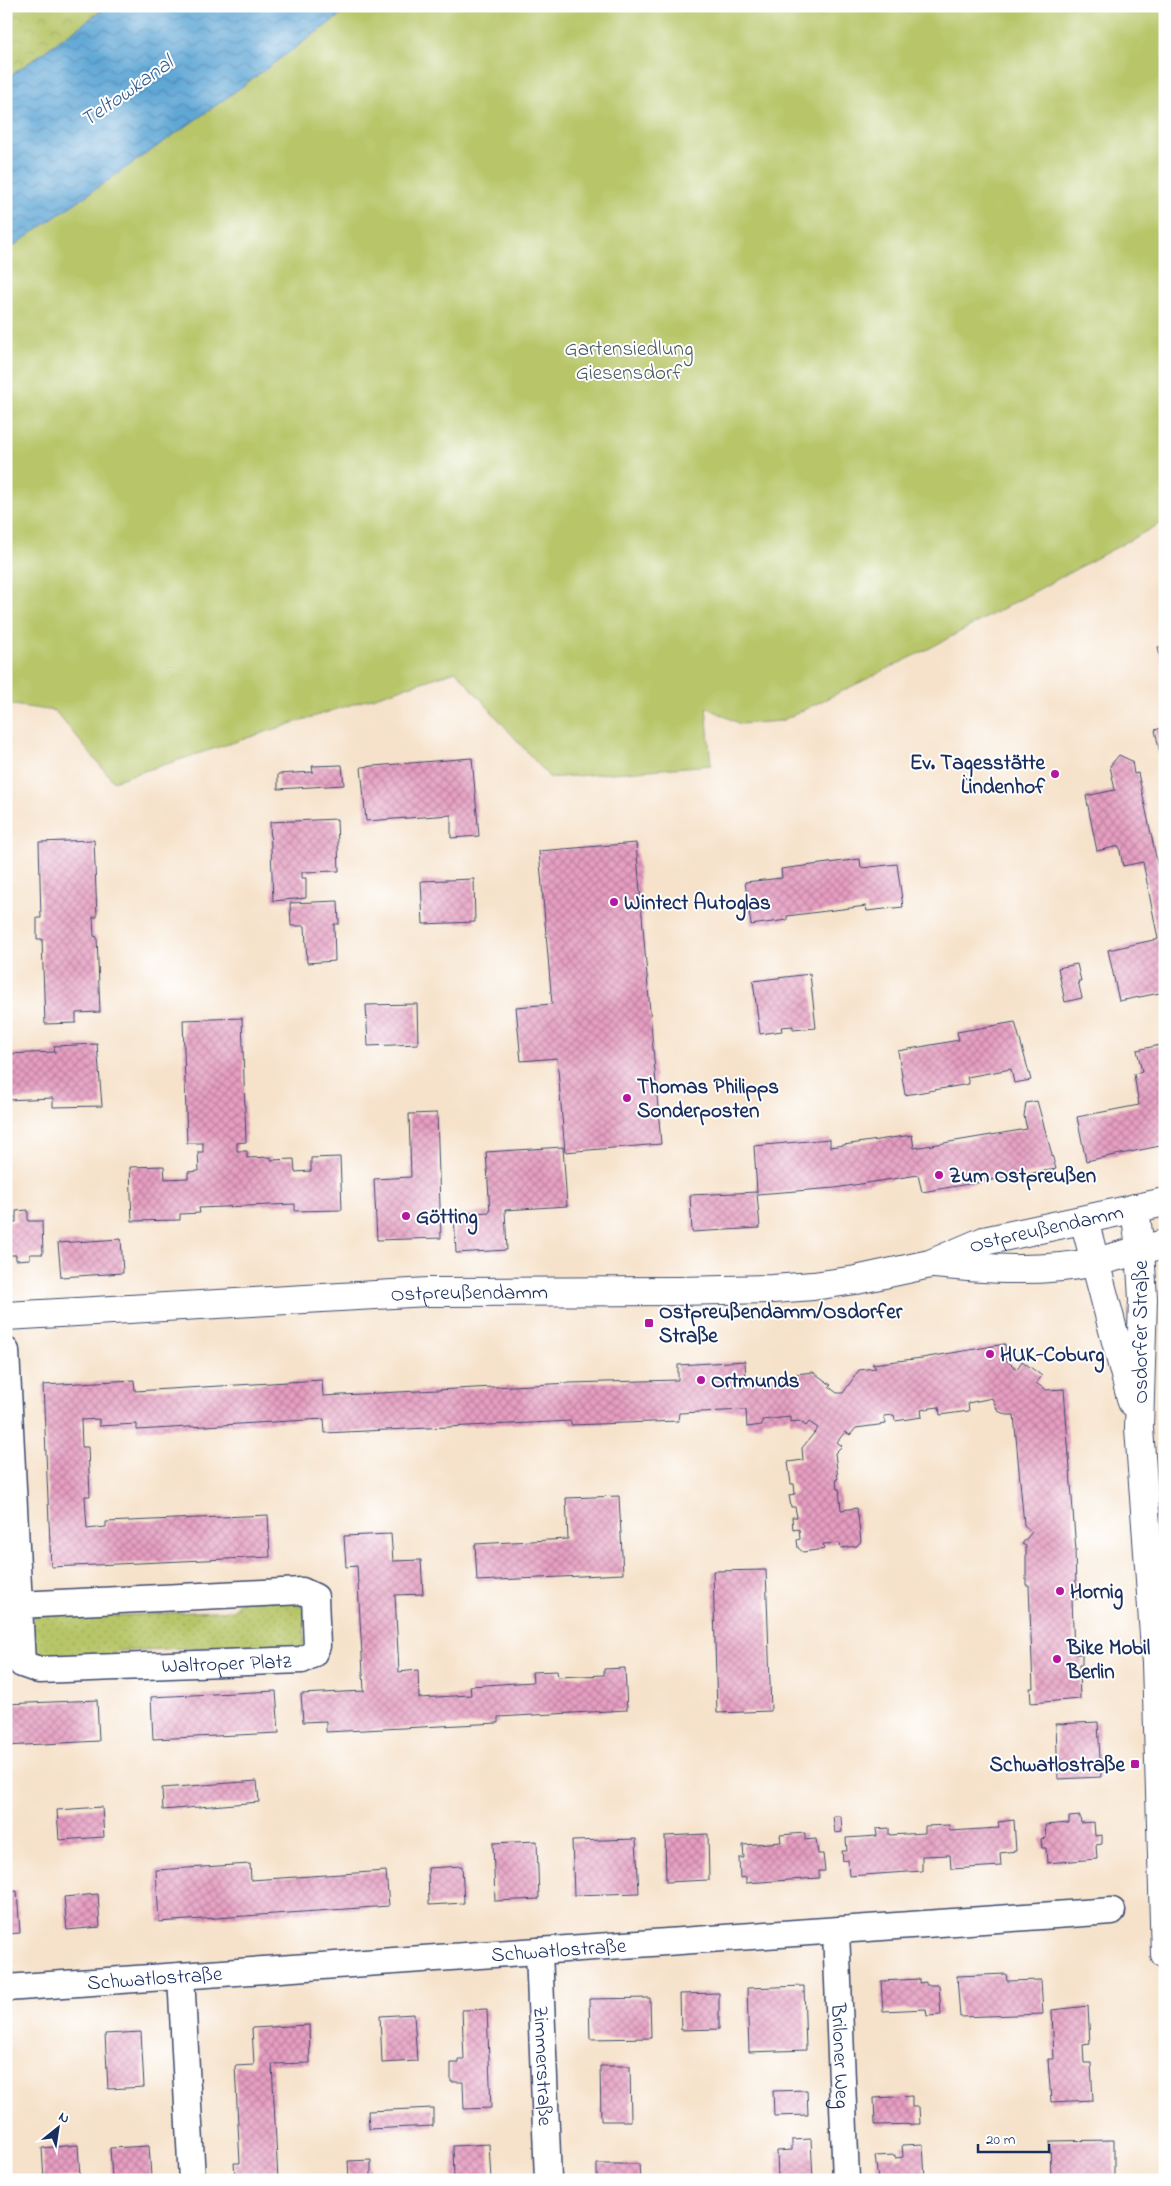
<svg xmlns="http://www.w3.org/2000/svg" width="1171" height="2186" viewBox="0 0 1171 2186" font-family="'Indie Flower',sans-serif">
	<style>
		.grass { fill: url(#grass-dots); stroke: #6a7a64 }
		.park { fill: url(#park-crowns); stroke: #6a7a64 }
		.garden { fill: #b8c669; stroke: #6a7a64 }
		.water { fill: url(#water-waves); stroke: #3e6b9a }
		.building { fill: url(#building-cross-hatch) }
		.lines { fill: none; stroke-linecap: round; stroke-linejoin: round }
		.street-casing { stroke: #3c4a6e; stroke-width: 29 }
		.secondary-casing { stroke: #3c4a6e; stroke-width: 30 }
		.street { stroke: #fff; stroke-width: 26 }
		.secondary { stroke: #fff; stroke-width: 28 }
		.poi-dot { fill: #b5179e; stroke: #fff; stroke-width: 2 }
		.labels { text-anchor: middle; stroke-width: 4; stroke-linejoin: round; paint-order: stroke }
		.park-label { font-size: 21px; fill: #4a5c61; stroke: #fff }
		.poi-label { font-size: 21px; font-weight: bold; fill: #1b2f5e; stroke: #fff; text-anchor: start }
		.street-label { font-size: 21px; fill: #1b2f5e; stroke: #fff }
		.water-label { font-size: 22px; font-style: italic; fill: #375f8e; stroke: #fff }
	</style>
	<defs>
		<pattern id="grass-dots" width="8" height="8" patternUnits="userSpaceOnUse" patternTransform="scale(1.25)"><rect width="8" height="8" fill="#b8c669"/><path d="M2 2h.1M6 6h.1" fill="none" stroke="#9eaa5d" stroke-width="1.8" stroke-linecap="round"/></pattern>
		<pattern id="park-crowns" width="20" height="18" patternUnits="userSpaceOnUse" patternTransform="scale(1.25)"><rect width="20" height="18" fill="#b8c669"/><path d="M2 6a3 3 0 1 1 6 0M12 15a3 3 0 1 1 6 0" fill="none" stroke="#9eaa5d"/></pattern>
		<pattern id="water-waves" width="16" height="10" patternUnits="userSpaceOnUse" patternTransform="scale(1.25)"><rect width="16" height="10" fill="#60a7d6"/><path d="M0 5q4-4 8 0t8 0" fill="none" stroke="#4e88b1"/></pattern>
		<pattern id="building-cross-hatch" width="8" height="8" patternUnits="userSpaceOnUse" patternTransform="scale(1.25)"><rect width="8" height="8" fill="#e79ec1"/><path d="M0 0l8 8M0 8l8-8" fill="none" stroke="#ba81a0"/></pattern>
	</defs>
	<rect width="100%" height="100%" fill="#fff"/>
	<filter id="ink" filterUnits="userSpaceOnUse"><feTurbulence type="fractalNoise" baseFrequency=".02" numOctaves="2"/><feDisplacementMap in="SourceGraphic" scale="10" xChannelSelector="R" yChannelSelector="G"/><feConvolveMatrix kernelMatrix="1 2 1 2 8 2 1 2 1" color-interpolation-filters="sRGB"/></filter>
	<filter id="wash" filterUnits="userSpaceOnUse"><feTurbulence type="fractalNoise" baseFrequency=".0096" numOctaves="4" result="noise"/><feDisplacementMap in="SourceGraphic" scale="20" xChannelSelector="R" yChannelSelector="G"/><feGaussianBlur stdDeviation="1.12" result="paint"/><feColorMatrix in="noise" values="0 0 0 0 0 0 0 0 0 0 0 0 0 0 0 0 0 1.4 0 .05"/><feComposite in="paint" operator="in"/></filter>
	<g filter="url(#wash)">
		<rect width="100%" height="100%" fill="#f6e2ca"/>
		<path class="grass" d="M242,1599L297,1600L305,1611L304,1644L298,1653L242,1655L234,1646L117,1651L107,1661L50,1664L34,1655L32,1621L34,1616L104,1608L114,1616L233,1610Z"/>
		<path class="park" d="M6,6H108L6,79Z"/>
		<path class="garden" d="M353,6H1165V521L930,648L781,721L740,724L706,707L711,765L550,778L456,671L113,781L55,711L6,704V251L208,111Z"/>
		<path class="water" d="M108,6H353L208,111L6,251V79Z"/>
		<g id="blocks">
			<g class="building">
				<path d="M1165,646V673L1164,674L1158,647Z"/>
				<path d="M1165,727V772H1164L1155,730Z"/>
				<path d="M1119,755L1132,761L1134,774L1138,773L1165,899V992L1119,1001L1108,950L1158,939L1143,862L1123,866L1119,846L1097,851L1086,796L1115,790L1110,766Z"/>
				<path d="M472,758L479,836L451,838V815L366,821L361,767Z"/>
				<path d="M342,765L344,785L278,789V774L313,772L312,766Z"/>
				<path d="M337,819L339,871L302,872V878H306V898L273,901L270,822Z"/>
				<path d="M94,840L97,917H93L94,936L97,937L100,1012L76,1013V1023L45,1024L42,939H37V918H41L39,842Z"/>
				<path d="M636,843L661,1144L565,1152L557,1058L521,1061L516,1007L552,1004L539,851Z"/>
				<path d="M860,859L861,868L897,864L903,907L867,911L866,906L787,916V920L751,925L745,882L782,878L781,869Z"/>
				<path d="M474,879L475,922L423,924L421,881Z"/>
				<path d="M338,901L339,924H334L335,961L307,963L305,926H291L290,903Z"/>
				<path d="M1077,964L1081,981H1078L1082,998L1065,1002L1058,968Z"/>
				<path d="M810,974L816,1028L793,1030V1026L781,1027L782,1031L760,1034L753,981Z"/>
				<path d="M417,1004L418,1044L368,1046L366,1005Z"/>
				<path d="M242,1018L246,1142L237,1143V1151H247V1158L271,1157V1160L294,1159L295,1172L311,1171V1158L340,1157L342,1210L295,1211V1204L199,1208L200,1213L180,1214V1220L132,1221L130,1167L164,1166L165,1179L188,1178V1172L199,1171L198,1152H203V1143H187L183,1020Z"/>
				<path d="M1015,1022L1031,1080L1014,1083L1011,1069L967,1077L969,1084L905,1095L898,1051L959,1040L957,1032Z"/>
				<path d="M97,1044L102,1106L53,1107V1098L6,1100V1054L55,1052L54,1046Z"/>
				<path d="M1165,1044V1145L1086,1161L1077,1117L1139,1105L1134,1074L1142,1072L1137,1050Z"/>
				<path d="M1037,1101L1056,1169L922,1192L918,1175L835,1188L757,1194L760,1228L692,1232L690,1195L757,1192L754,1146L830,1139V1147L912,1135L914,1148L1027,1129L1024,1116L1026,1103Z"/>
				<path d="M437,1113L441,1238L377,1240L374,1179L411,1177L409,1114Z"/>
				<path d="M563,1147L567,1206L505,1210L507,1250L456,1253L454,1214L490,1212L486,1152Z"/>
				<path d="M28,1210V1221H42L43,1254H30V1259L16,1260V1255H6V1222H16V1211Z"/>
				<path d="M121,1239L123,1273L61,1277L58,1243Z"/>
				<path d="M1005,1344L1007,1361L1017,1369L1022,1361L1042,1376L1036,1383L1046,1390L1064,1389L1076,1551H1075L1076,1588H1079V1599H1072L1074,1654H1082V1665H1079L1080,1699L1031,1703L1030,1688H1033L1029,1585H1026V1546L1022,1544L1032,1532L1024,1525L1014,1415H1007L998,1411L992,1398L968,1403L969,1411L940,1415L939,1407L931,1408L921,1410L922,1417L895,1421L894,1415L884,1416L886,1424L856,1428L850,1435L845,1432L837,1442L842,1446L835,1453L838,1479H836L837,1489H839L841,1510L857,1508L861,1541L857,1546L841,1548L840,1543L823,1544L824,1549L803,1552L798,1548L797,1540L800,1539L799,1529L793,1530L792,1517H797L795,1507H791L789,1495L795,1494L794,1484H791L788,1462L803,1460L802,1448L818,1428L809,1422L806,1426L799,1421L790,1422V1417L762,1420V1425L747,1427L746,1410L679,1413L678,1421L571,1425V1421L325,1433L324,1419L137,1430V1424L99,1426V1419L81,1420L82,1447H88L90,1496H85L87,1529L106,1527V1522L268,1515L270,1557L51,1567L43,1385L134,1380L135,1391L322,1380L323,1396L570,1383L678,1380V1365L745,1361L746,1380L813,1372L831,1385L829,1387L837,1393H843L859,1370L876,1368L872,1364L922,1358Z"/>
				<path d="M619,1496L623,1574L477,1581L475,1544L568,1539L566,1498Z"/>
				<path d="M391,1534L393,1561L421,1560L423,1594L395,1595L399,1672L418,1670L419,1698L471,1695L470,1686L533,1682L532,1672L557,1671L558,1677L604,1675V1669L625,1668L627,1710L498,1717V1723L326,1732V1721L303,1722L301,1694L364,1691L357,1566L346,1567L344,1536Z"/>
				<path d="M766,1570L771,1711L717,1713L713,1571Z"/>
				<path d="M276,1691L279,1733L153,1739L151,1697Z"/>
				<path d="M97,1700L99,1741L6,1746V1704Z"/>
				<path d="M1098,1722L1101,1777L1058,1779L1056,1724Z"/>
				<path d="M257,1781L259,1802L163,1810L162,1788Z"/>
				<path d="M102,1807L104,1837L59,1840L57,1810Z"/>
				<path d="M833,1816H841L842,1832L835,1833Z"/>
				<path d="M1080,1816L1081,1823L1094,1822L1095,1836L1102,1835V1844L1096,1845L1097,1859L1047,1863L1046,1848H1042L1041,1839L1046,1838L1045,1825L1069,1823V1817Z"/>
				<path d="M1014,1820L1016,1851L1000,1853L1001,1866L951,1869L950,1855L922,1856V1871L849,1876L848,1860L843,1861L842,1851H847L846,1838L877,1836L876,1829L889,1828V1835L925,1833V1826L949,1825L950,1831L999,1828L998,1822Z"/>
				<path d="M805,1833V1840L816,1839L818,1854H823L825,1871H819V1878L746,1883V1877L740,1878L739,1858H744L743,1845L781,1842L780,1835Z"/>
				<path d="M708,1834L709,1880L666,1882L665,1836Z"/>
				<path d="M636,1839L639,1893L574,1895L572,1841Z"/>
				<path d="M537,1841L539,1899L495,1901L493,1843Z"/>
				<path d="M250,1864L251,1880L386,1871L389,1906L159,1922L156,1870Z"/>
				<path d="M462,1866L464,1903L429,1905L428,1868Z"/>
				<path d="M17,1891L20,1933L6,1934V1892Z"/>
				<path d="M98,1894L100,1927L67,1930L64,1897Z"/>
				<path d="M1006,1974L1007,1981L1041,1980L1043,2014L960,2017L957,1976Z"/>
				<path d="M919,1979V1983L926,1982V1985H939L941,2015L927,2016L926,2009L883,2011L881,1981Z"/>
				<path d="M804,1986L806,2050L749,2052L747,1988Z"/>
				<path d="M719,1993V2029L681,2030L680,1994Z"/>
				<path d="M650,1998L651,2038L590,2039L589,1999Z"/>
				<path d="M1088,2006L1090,2044L1083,2045L1084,2063H1091L1093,2100L1051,2102L1048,2059H1054L1052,2010Z"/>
				<path d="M487,2009L491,2108L464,2109L463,2082H451V2063H459V2060H464L462,2010Z"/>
				<path d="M414,2014L417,2061L382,2063L380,2016Z"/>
				<path d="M309,2025L310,2063L272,2064L278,2180H241V2175H235L234,2163H240L235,2066L254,2065L252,2028Z"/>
				<path d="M141,2032L144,2087L108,2089L105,2034Z"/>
				<path d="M600,2066H630L631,2121H601Z"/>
				<path d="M807,2090L808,2115L774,2116L773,2091Z"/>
				<path d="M912,2096V2107H919L920,2124L875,2125L874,2098Z"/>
				<path d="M433,2108V2126L369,2129L368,2111Z"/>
				<path d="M811,2139L813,2180H778L777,2151L792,2150V2140Z"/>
				<path d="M1114,2140V2180H1051L1050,2141Z"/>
				<path d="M489,2144L491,2180H454L453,2146Z"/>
				<path d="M923,2144L925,2179L878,2180L875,2156L895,2155V2158L903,2157L902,2145Z"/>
				<path d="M78,2145L80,2177L44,2179L42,2148Z"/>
				<path d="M149,2146L151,2177L112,2179L110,2148Z"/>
				<path d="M371,2160V2180H349L348,2161Z"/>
				<path d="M597,2164H639L640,2180H597Z"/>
			</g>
		</g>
	</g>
	<g filter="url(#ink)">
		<use href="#blocks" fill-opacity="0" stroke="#3c4a6e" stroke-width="1"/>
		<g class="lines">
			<defs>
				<g id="street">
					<path id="s1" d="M6,1351L22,1664L39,1670L302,1660L313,1654L317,1646L315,1597L302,1591L18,1605"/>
					<path id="s2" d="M836,1931L846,2180"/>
					<path id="s3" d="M539,1951L548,2180"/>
					<path d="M181,1976L192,2180"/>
					<path id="s4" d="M6,1988L1112,1911"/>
				</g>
				<g id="secondary">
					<path d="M1135,1208L1140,1249L1143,1299L1139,1428L1156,1663L1165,1954"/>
					<path d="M1084,1220L1132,1402"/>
					<path d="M934,1264C985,1269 1044,1273 1094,1262C1118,1257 1141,1249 1165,1244"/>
					<path id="s5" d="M6,1316L428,1292L678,1291L773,1289L813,1286L856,1280L930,1264L984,1241L1165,1202"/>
				</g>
			</defs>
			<use href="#street" class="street-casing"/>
			<use href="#secondary" class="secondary-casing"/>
			<use href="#street" class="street"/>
			<use href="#secondary" class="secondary"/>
		</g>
	</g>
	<g class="poi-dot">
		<circle cx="1055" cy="774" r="5"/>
		<circle cx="614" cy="902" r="5"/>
		<circle cx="627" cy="1098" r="5"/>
		<circle cx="939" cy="1175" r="5"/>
		<circle cx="406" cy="1216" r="5"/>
		<rect x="644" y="1318" width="10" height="10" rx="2.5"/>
		<circle cx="990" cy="1354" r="5"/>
		<circle cx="701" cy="1380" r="5"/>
		<circle cx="1060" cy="1591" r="5"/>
		<circle cx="1057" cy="1659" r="5"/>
		<rect x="1130" y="1759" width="10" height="10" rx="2.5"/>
	</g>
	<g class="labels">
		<g class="park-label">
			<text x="629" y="355">Gartensiedlung<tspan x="629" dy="24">Giesensdorf</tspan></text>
		</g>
		<g class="poi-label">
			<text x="1045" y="769" text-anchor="end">Ev. Tagesstätte<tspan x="1045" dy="24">Lindenhof</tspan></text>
			<text x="624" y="909">Wintect Autoglas</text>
			<text x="637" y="1093">Thomas Philipps<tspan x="637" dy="24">Sonderposten</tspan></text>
			<text x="949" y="1182">Zum Ostpreußen</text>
			<text x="416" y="1223">Götting</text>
			<text x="659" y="1318">Ostpreußendamm/Osdorfer<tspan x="659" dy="24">Straße</tspan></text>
			<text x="1000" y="1361">HUK-Coburg</text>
			<text x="711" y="1387">Ortmunds</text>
			<text x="1070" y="1598">Hornig</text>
			<text x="1067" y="1654">Bike Mobil<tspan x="1067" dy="24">Berlin</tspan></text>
			<text x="1125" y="1771" text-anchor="end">Schwatlostraße</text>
		</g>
		<g class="street-label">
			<text dy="7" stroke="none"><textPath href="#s5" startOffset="1049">Ostpreußendamm</textPath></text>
			<text dy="7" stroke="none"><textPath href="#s5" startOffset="464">Ostpreußendamm</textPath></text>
			<text transform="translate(1140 1332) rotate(-90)" y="7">Osdorfer Straße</text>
			<text dy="7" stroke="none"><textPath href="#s1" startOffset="519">Waltroper Platz</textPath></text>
			<text dy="7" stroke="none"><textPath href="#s4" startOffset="554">Schwatlostraße</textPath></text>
			<text dy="7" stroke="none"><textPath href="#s4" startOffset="149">Schwatlostraße</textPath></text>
			<text dy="7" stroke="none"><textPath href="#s2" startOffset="125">Briloner Weg</textPath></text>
			<text dy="7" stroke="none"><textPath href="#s3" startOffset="115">Zimmerstraße</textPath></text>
		</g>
		<g class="water-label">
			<text transform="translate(126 90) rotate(-35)" y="8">Teltowkanal</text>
		</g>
	</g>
	<rect width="1171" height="2186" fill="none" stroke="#fff" stroke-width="25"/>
	<g transform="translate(58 2128) rotate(30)" stroke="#ffffff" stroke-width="4" paint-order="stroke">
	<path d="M0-4L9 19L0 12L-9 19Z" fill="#1b2f5e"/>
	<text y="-8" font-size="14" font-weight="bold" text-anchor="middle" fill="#1b2f5e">N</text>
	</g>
	<path d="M978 2144v8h71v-8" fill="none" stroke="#1b2f5e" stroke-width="2.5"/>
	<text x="986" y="2144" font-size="15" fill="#1b2f5e" stroke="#ffffff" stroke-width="4" paint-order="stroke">20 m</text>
</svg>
